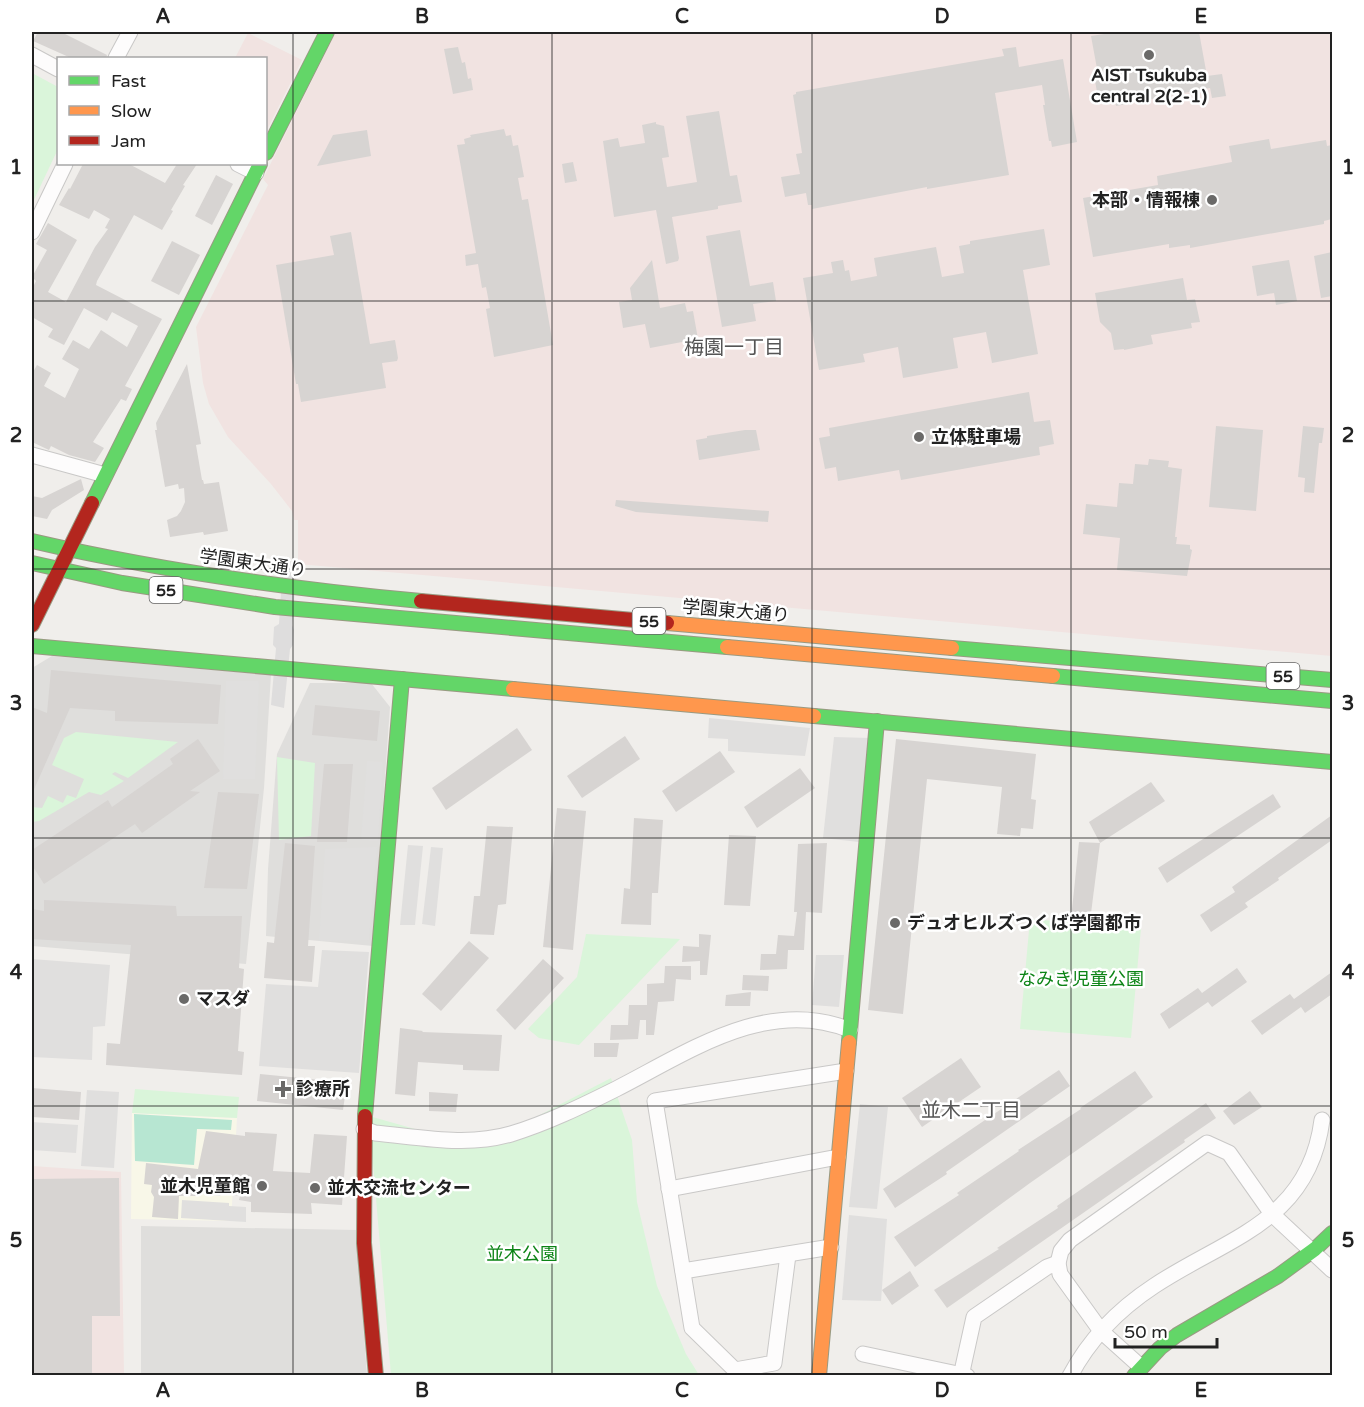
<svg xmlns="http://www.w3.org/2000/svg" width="1364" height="1407" viewBox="0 0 1364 1407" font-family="'Varela Round','Noto Sans JP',sans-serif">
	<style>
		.residential { fill: #dfdedc }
		.commercial { fill: #f1e3e1 }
		.education { fill: #f8f7e8 }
		.park { fill: #daf5da }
		.pitch { fill: #b7e6d2 }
		.parking { fill: #e0dfde }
		.pier { fill: #dedddd }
		.building { fill: #d7d4d2 }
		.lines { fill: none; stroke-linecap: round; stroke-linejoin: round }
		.street-casing { stroke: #c9c8c7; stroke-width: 17 }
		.fast-casing { stroke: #999a82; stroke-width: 16 }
		.slow-casing { stroke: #999a82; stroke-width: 16 }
		.jam-casing { stroke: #999a82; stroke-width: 16 }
		.street { stroke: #fdfcfc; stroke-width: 15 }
		.fast { stroke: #63d668; stroke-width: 14 }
		.slow { stroke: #ff974d; stroke-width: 14 }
		.jam { stroke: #b3261e; stroke-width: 14 }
		.grid { fill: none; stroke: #222; stroke-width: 1.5; stroke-opacity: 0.55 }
		.poi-dot { fill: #6a6968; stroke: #fff; stroke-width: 2 }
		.labels { text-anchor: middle; stroke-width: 5; stroke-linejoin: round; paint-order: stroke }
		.shield { fill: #fff; stroke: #646464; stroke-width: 1.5 }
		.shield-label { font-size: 16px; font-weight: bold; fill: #222 }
		.poi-label { font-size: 18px; font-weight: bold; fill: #222; stroke: #fff; text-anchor: start }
		.street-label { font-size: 18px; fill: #222; stroke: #fff }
		.park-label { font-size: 18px; fill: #0c8416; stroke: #fff }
		.neighbourhood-label { font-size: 20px; fill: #555; stroke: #fff }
		.neatline { fill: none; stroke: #222; stroke-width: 2 }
		.grid-label { font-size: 20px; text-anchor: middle; font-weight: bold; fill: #222 }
	</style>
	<rect width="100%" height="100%" fill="#f0eeeb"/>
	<g class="residential">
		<path d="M52,656L271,675L264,788L246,964L32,946V668Z"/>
		<path d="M310,683H371L390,707L373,946L266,936L268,869L277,754Z"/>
		<path d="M141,1226L356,1230L367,1375L141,1376Z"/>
	</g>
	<g class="commercial">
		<path d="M336,32H1332V656L298,564V520H294L292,511L271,484L228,437L209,404L203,383L196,327L268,185L263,179Z"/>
		<path d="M248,33L302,60L266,132V58H235Z"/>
		<path d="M32,1166L121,1172L124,1375H32Z"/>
	</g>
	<path class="education" d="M132,1113L237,1118L231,1221L131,1219Z"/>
	<g class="park">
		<path d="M32,73L58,87V149L32,204Z"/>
		<path d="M76,732L178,742L128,778L115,772L112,774L124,781L101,795L89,792L39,821L32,822V807L42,808L48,796L63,803L67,795L76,798L84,779L52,765L64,738Z"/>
		<path d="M277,757L315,763L311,836L279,840Z"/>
		<path d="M1030,919L1141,928L1131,1038L1020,1029Z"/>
		<path d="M586,934L680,939L579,1045L539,1038L528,1029L577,977Z"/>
		<path d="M611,1078L632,1140L637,1202L657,1286L686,1354L699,1375H391L369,1116L461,1142L505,1133Z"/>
		<path d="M135,1089L239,1097L237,1118L132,1113Z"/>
	</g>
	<path class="pitch" d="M134,1114L232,1120L231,1130L197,1129L194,1165L135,1161Z"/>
	<g class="parking">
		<path d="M226,681H259L255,779H223Z"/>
		<path d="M709,718L810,728L805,756L728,751V739L708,738Z"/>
		<path d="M834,737L870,738L859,842L823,838Z"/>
		<path d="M367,761L383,762L378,841L361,840Z"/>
		<path d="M408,845L423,846L415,925H400Z"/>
		<path d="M377,847L369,940L319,941L325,849Z"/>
		<path d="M431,847L443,848L435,926L422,924Z"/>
		<path d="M322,950L369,952L359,1073L259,1066L266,984L318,987Z"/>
		<path d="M816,955H844L839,1007L812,1005Z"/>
		<path d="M32,959L110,965L105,1026L93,1027L92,1060L32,1057Z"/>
		<path d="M87,1090L119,1092L114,1168L81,1166Z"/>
		<path d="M860,1104L888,1107L877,1209L849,1207Z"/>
		<path d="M32,1122L78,1125L76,1153L32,1150Z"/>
		<path d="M182,1200L229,1203V1206L246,1207V1222L181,1218Z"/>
		<path d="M849,1215L887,1219L881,1301L842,1300Z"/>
	</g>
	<path class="pier" d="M283,560L297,562L292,625L294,630L293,645L290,649L284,708L271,705L276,648L273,645L274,627L279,624Z"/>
	<g class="building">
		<path d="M38,32H61L107,55L106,58H71L33,41Z"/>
		<path d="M1104,32H1199L1207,76L1222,74L1226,96L1212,98L1210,88L1116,106L1114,93L1101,95V91L1097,92L1094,75L1098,74L1091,36L1104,34Z"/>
		<path d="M458,47L462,63L465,62L468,79L471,78L473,90L453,94L444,49Z"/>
		<path d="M1016,47L1019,67L1063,59L1077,142L1052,147L1051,141H1049L1043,105H1045L1042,85L995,93L1009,175L927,189V187L812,209V205H808L806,193L785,197L781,177L800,174L796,154L802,153L793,95L796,94V92L1004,56L1002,49Z"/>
		<path d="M719,111L730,176L737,175L742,202L718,206V209L672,217L679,258L678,261L666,264L656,210L614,217L603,141L618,138L620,147L645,143L642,125L656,122V124L664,126L669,157L662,158L667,187L697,182L686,116Z"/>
		<path d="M504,129L506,136L511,135L513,146L518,145L524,177L518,178L522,200L528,199L553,345L494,357L486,309L490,308L486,287L482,288L478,264L466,266L465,255L476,253L457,145L465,144L464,139L471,137L470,135Z"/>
		<path d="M367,130L371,156L317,166L333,135Z"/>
		<path d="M1269,139L1271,149L1326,140L1327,146L1332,145V219L1324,221V224L1190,248V245L1169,248V244L1093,257L1083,198L1158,185L1157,176L1232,162L1229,146Z"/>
		<path d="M573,162L577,181L565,183L562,164Z"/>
		<path d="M83,164H129L165,183L177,164H197L183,185L185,186L171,210L173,211L162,230L134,215L97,281L96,285L162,319L125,386L132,389L126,401L121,399L93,442L104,448L95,462L69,455L51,446L49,450L32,442V374L37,365L51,373L44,386L65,398L79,369L62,359L73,340L89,349L101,330L127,347L138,326L112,312L107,321L84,308L64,345L48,337L53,329L32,317V289L36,281L32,277L47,250L36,244L48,223L77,240L48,292L66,302L95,247L108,229L105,228L110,219L94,210L89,219L59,205L69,188L70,189Z"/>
		<path d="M216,175L233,184L212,225L195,216Z"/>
		<path d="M1044,229L1050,265L1023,270L1038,354L992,363L986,332L953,338L958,368L903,378L898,347L863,354L865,362L819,370L803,278L833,273L831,262L843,260L845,271L849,270L851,281L877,276L874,258L936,247L942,277L964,273L959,246L970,244V241Z"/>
		<path d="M740,230L750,286L773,282L776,301L753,304L756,321L722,327L706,236Z"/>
		<path d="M351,232L370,344L395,340L398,358L397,361L382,363L386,388L301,402L298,384H296L276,265L334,255L330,236Z"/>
		<path d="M172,241L200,255L179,295L151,281Z"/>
		<path d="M1332,252V296L1321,298L1314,256Z"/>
		<path d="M652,260L660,308L685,303L687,312L693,311L698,339L650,348L645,324L623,328L619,302L632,300L630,288Z"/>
		<path d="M1289,260L1297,301L1276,305L1274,293L1257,296L1252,266Z"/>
		<path d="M1183,278L1187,300L1195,299L1200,322L1191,323L1192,328L1151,335L1153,344L1124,350V349L1114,350L1111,333L1100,322L1095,293Z"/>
		<path d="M187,364L201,444L196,445L202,480H203L204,484L219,482L228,531L204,535L203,532L170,537L167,520L177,516L181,511L185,502L184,488L179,489L178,484L165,487L155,430H157L156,423Z"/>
		<path d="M1029,392L1034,422L1050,420L1054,444L1039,447L1040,455L901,480L899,470L838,481L836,467L825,469L819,438L830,436L829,428Z"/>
		<path d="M1216,426L1263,430L1256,511L1209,507Z"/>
		<path d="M1303,426L1324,428L1322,443H1319L1314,493L1304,492L1305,478L1298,477Z"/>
		<path d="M745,430H756L760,450L699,460L696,440L707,438V436Z"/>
		<path d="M1149,459L1169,461L1168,467L1182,469L1175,537H1177L1176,544L1190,545V549L1192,550L1187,576L1117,570L1120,538L1083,534L1086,504L1117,507L1119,483L1133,484L1135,464L1148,465Z"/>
		<path d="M81,479L84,490L52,510L47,519L32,516V496L42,498Z"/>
		<path d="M616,500L769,511L768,522L636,512L615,506Z"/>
		<path d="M51,670L221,685L218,724L115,721V711L70,708L32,794V707L47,713Z"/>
		<path d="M315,705L380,711L377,741L312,735Z"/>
		<path d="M517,728L532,750L446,810L432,788Z"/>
		<path d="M625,736L640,759L582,798L567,776Z"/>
		<path d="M198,739L220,771L190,791L200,792L142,833L135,824L44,884L32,865V850L108,800L112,807L173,764L170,759Z"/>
		<path d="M896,739L1036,754L1031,799L1036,800L1033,829L1021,828L1020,836L997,834L1002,787L927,779L903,1014L868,1010Z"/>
		<path d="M720,751L735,772L676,812L662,791Z"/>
		<path d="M324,764H353L347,842H317Z"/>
		<path d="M800,768L815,788L757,828L744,807Z"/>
		<path d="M1151,782L1165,801L1100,843L1089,822Z"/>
		<path d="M218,792L259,794L247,889L204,888Z"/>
		<path d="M1273,794L1281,807L1167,883L1158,868Z"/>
		<path d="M557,808L586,811L573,950L543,947Z"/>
		<path d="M1332,815V840L1278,878L1279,880L1245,903L1248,907L1211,932L1200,915L1235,892L1232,887Z"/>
		<path d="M634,818L663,820L658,893H652L651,925L621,924L624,888L630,889Z"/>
		<path d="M487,826L513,827L506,904L498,905L494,935L470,934L474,896H480Z"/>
		<path d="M729,835L756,836L750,906L724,905Z"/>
		<path d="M1079,842L1100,843L1090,921L1071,919Z"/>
		<path d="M285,843L315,846L308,946H315L312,982L264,978L267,942L274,943Z"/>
		<path d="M827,843L822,913L806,912L804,950H788L787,969L760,970L761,954H776L778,935L794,936L797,912H794L798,844Z"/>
		<path d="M44,900L176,906L177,916H242L239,968L244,969L238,1051L244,1052L242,1075L106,1065L107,1043L120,1044L131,945L32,939V909L44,911Z"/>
		<path d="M699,934L711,935L707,975H700V961L682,962L683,946L699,947Z"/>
		<path d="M469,941L489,958L441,1011L422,994Z"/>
		<path d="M543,959L564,978L515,1030L496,1010Z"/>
		<path d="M665,966H691V980L676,979L674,1001L658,1002L654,1035H646V1020H640L638,1039L610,1040L611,1025H628L629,1005H647V984L664,983Z"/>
		<path d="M1237,968L1247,982L1212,1007L1208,1002L1169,1029L1160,1014L1198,988L1202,993Z"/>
		<path d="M1332,972V994L1305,1013L1301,1007L1262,1035L1251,1021L1290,994L1294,999Z"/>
		<path d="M743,975L769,976L768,991L742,990Z"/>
		<path d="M751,992L750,1006H725L726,995Z"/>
		<path d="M400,1028L423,1031L422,1032L502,1035L499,1071L463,1070V1065L418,1062L415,1096L395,1094Z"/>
		<path d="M594,1043H619L617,1057H594Z"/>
		<path d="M961,1058L981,1087L922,1127L902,1098Z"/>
		<path d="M1059,1070L1070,1086L946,1172L947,1174L895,1208L883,1189Z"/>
		<path d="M1135,1071L1153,1097L1030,1183L915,1267L894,1237L959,1195L957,1193L1019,1151L1018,1150L1081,1109L1080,1108Z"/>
		<path d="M260,1074L331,1081L330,1092L345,1096L343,1110L257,1101Z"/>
		<path d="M32,1088L81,1092L79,1120L32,1117Z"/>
		<path d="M1250,1091L1262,1107L1234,1125L1223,1111Z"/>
		<path d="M429,1092L458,1094L456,1112L429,1111Z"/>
		<path d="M1206,1103L1216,1118L1184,1140L1185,1142L947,1308L934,1290L999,1249L997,1248L1058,1208L1057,1206Z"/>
		<path d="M206,1131L245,1136V1132L277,1134L273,1171L310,1173L314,1134L347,1136L342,1205L311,1203L312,1214L251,1212V1202L239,1200L240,1196L222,1193L220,1196L197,1193V1196H179L178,1219L152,1217L154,1197L151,1192L152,1185L144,1184L146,1163L198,1169Z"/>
		<path d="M119,1178L120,1316H92V1376H32V1179Z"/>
		<path d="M910,1271L919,1286L892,1305L882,1290Z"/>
	</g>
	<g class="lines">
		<defs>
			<g id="street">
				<path d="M32,55L58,69"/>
				<path d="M116,58L130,32"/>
				<path d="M238,164L256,173"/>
				<path d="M32,232L65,164"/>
				<path d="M32,455L105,475"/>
				<path d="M364,1129L375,1133C420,1137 467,1147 511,1134C547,1123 582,1106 616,1089C687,1053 767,996 850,1030"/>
				<path d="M669,1189L838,1157"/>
				<path d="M788,1255L774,1363L735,1370L692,1328L655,1101L846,1071"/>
				<path d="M683,1271L831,1247"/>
				<path d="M863,1354L967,1376"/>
				<path d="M1141,1367L1101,1331L1060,1274L1058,1263L1061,1251L1070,1240L1207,1143L1229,1153L1272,1214L1332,1270"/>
				<path d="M961,1376L974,1317L1047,1267L1058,1263"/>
				<path d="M1070,1376C1090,1338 1119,1309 1154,1286C1226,1238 1309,1222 1322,1120"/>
			</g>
			<g id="fast">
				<path d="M266,153L327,32"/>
				<path d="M92,503L260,164"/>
				<path d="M32,541C161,571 290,589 421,601"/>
				<path d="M32,563L122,583L275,607L727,647"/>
				<path d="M32,646L513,689"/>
				<path d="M952,648L1332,680"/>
				<path d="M1053,676L1332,701"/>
				<path d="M814,716L1332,762"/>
				<path d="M849,1042L877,721"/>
				<path d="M365,1116L402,679"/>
				<path d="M1134,1376L1160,1348L1177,1335L1278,1276L1315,1249L1332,1233"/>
			</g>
			<g id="slow">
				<path d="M667,623L952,648"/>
				<path d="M727,647L1053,676"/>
				<path d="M513,689L814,716"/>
				<path d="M819,1376L849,1042"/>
			</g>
			<g id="jam">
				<path d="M421,601L667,623"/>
				<path d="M32,625L92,503"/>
				<path d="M365,1116L364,1243L376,1376"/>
			</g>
		</defs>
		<use href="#street" class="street-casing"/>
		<use href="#fast" class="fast-casing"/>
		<use href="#slow" class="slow-casing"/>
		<use href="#jam" class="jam-casing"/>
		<use href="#street" class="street"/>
		<use href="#fast" class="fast"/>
		<use href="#slow" class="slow"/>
		<use href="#jam" class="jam"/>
	</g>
	<path class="grid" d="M293,32V1376M552,32V1376M812,32V1376M1071,32V1376M32,301H1332M32,569H1332M32,838H1332M32,1106H1332"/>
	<g class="poi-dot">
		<circle cx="1149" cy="55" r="6"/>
		<circle cx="1212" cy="200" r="6"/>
		<circle cx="919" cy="437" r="6"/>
		<circle cx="895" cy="923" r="6"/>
		<circle cx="184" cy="999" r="6"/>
		<path d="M280 1080h6v6h6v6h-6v6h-6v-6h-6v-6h6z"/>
		<circle cx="262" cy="1186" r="6"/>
		<circle cx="315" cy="1188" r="6"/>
	</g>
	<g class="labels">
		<g class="shield">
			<rect x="149.5" y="577" width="33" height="26" rx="4.5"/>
			<rect x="632.5" y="608" width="33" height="26" rx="4.5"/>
			<rect x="1266.5" y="663" width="33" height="26" rx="4.5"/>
		</g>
		<g class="shield-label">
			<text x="166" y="596">55</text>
			<text x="649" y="627">55</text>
			<text x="1283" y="682">55</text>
		</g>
		<g class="poi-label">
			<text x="1149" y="81" text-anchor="middle">AIST Tsukuba<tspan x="1149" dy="21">central 2(2-1)</tspan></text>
			<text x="1200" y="206" text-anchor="end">本部・情報棟</text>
			<text x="931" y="443">立体駐車場</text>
			<text x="907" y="929">デュオヒルズつくば学園都市</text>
			<text x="196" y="1005">マスダ</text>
			<text x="296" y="1095">診療所</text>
			<text x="250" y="1192" text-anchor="end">並木児童館</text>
			<text x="327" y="1194">並木交流センター</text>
		</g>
		<g class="street-label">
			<text transform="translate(253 563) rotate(8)" y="6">学園東大通り</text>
			<text transform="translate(736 611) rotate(5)" y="6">学園東大通り</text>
		</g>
		<g class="park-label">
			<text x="1081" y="985">なみき児童公園</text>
			<text x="522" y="1260">並木公園</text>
		</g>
		<g class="neighbourhood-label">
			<text x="734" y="354">梅園一丁目</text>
			<text x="971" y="1117">並木二丁目</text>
		</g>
	</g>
	<rect width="1364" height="1407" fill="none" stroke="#ffffff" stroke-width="66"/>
	<rect x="57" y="57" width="210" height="108" fill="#ffffff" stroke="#a7a7a7" stroke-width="1.5"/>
	<rect x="69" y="76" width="30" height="9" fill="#63d668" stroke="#a7a7a7" stroke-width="1.5"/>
	<text x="111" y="87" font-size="18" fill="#222222">Fast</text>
	<rect x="69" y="106" width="30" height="9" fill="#ff974d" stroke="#a7a7a7" stroke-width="1.5"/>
	<text x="111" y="117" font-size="18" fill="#222222">Slow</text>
	<rect x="69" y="136" width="30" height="9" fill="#b3261e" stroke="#a7a7a7" stroke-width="1.5"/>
	<text x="111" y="147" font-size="18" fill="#222222">Jam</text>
	<path d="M1115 1338v9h102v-9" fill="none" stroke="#222222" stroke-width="3"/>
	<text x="1124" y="1338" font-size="18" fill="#222222" stroke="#ffffff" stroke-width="4.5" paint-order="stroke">50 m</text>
	<rect x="33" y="33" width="1298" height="1341" class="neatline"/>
	<g class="grid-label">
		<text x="163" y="23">A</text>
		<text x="422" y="23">B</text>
		<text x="682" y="23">C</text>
		<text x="942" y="23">D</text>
		<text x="1201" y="23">E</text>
		<text x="16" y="174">1</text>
		<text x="1348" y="174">1</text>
		<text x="16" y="442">2</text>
		<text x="1348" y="442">2</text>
		<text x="16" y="710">3</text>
		<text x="1348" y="710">3</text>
		<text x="16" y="979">4</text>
		<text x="1348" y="979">4</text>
		<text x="16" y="1247">5</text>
		<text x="1348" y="1247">5</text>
		<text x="163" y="1397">A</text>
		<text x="422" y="1397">B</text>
		<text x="682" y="1397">C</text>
		<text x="942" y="1397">D</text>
		<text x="1201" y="1397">E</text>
	</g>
</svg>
